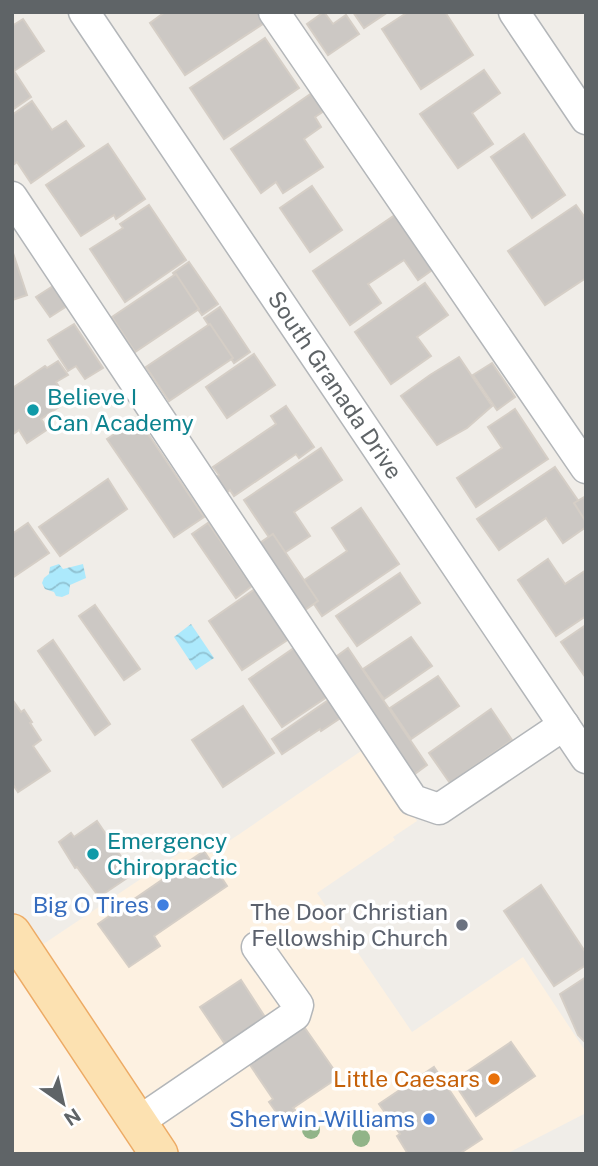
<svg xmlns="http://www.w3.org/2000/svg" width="598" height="1166" viewBox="0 0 598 1166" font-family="'Public Sans',sans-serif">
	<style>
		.commercial { fill: #fdf1e1 }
		.water { fill: url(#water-waves) }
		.building { fill: #ccc8c4; stroke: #d5cec6; stroke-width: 2 }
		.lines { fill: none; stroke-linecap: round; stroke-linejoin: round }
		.minor-casing { stroke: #b3b6b9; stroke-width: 33 }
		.major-casing { stroke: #edab65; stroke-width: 40 }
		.minor { stroke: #fff; stroke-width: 30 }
		.major { stroke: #fce1b1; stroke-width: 37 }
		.tree { fill: #91b488 }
		.culture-dot { fill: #0f9aa8; stroke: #fff; stroke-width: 2.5 }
		.shop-dot { fill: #3f7fe0; stroke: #fff; stroke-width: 2.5 }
		.worship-dot { fill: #6b7280; stroke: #fff; stroke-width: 2.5 }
		.food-dot { fill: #e8710a; stroke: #fff; stroke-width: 2.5 }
		.labels { text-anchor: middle; stroke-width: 7; stroke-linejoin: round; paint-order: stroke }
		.street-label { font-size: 23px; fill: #5f6467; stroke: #fff }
		.culture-label { font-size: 23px; fill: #0d838f; stroke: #fff; text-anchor: start }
		.shop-label { font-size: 23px; fill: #366cbe; stroke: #fff; text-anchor: end }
		.worship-label { font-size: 23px; fill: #5b616d; stroke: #fff; text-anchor: end }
		.food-label { font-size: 23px; fill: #c56008; stroke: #fff; text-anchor: end }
	</style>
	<defs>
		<pattern id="water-waves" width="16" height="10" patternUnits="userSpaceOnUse" patternTransform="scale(1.75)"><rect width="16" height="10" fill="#ace9fc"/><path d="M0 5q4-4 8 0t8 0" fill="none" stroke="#8fc0d0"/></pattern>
	</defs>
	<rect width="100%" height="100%" fill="#f0ede8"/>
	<path class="commercial" d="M367,747L417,821L393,837L395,840L317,893L412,1032L523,957L586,1052V1113L506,1154H12V965L199,840L210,854Z"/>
	<g class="water">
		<path d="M59,564L63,569L83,564L86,578L70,585L69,594L62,597L56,596L54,592L45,589L42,583L44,578L49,574L50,567Z"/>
		<path d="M191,624L214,658L196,670L174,637Z"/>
	</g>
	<g class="building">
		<path d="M165,12H259L266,22L185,75L150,23Z"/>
		<path d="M324,12L333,24L346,15L359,34L328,55L307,24Z"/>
		<path d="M353,12H388L364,28Z"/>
		<path d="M408,12H445L473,55L421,89L382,29Z"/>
		<path d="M23,19L44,51L14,71L31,97L12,110V26Z"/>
		<path d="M265,38L299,88L224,139L190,88Z"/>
		<path d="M484,70L500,93L472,113L493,144L458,168L420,114Z"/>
		<path d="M312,93L324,111L315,117L321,127L304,139L323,167L283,193L276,182L261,193L231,149Z"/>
		<path d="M32,101L52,130L66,121L84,146L31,183L17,162L12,166V115Z"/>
		<path d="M524,134L565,195L532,218L491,157Z"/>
		<path d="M108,144L145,199L116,219L114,215L81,236L46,185Z"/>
		<path d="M312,186L342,230L310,252L280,208Z"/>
		<path d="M149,205L186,260L125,302L90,249L123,228L120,224Z"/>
		<path d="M576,205L586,219V278L545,305L508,251Z"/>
		<path d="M398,213L435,268L418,280L404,260L368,284L381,303L350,325L313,271Z"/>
		<path d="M12,250L27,295L12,300Z"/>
		<path d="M189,262L218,304L202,315L173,273Z"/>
		<path d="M176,274L199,309L135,352L112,317Z"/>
		<path d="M425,283L448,315L417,337L431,356L391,384L355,332Z"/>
		<path d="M53,286L67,306L50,317L36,297Z"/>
		<path d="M220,307L250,352L234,363L204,318Z"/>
		<path d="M74,324L103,368L85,379L76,366L68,371L48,340Z"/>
		<path d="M210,324L233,358L169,401L146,367Z"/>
		<path d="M254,354L275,385L227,418L206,387Z"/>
		<path d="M459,357L492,406L467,428L437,445L401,396L430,375Z"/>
		<path d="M58,361L68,375L56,382L68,401L41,419L48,429L27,443L19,430L12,435V385L14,387L45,366L47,368Z"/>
		<path d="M492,363L515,397L497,410L473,375Z"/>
		<path d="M286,406L314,447L299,458L296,454L234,496L230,490L225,494L214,479L219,475L213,467L276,424L271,416Z"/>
		<path d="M515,409L548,459L476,507L457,478L502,448L488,427Z"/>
		<path d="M138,419L204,517L174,537L107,439Z"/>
		<path d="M321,448L342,480L294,512L310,536L281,555L244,500Z"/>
		<path d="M555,467L586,512V527L563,543L546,518L499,550L477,519Z"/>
		<path d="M108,479L127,509L60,556L39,527Z"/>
		<path d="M586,496V522L574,503Z"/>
		<path d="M361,508L399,564L322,616L300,583L347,551L332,528Z"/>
		<path d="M28,523L49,553L12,578V534Z"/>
		<path d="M208,523L252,586L236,598L192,534Z"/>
		<path d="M273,534L318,601L302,612L257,545Z"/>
		<path d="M548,559L565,584L586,570V616L556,636L518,580Z"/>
		<path d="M400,573L420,603L357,646L336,616Z"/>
		<path d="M255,589L289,639L242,670L209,621Z"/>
		<path d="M95,605L140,669L124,680L79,616Z"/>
		<path d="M586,625V678L561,642Z"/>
		<path d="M411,637L432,666L384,699L363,669Z"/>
		<path d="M53,640L110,724L95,735L38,651Z"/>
		<path d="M294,648L327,697L282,727L249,679Z"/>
		<path d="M348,648L427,765L412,776L333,659Z"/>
		<path d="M438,676L459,706L411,739L390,708Z"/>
		<path d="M12,699L21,712L24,710L32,722L30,723L41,740L33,746L50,771L18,792L12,783Z"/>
		<path d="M330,699L342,717L321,731L320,729L282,754L272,739Z"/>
		<path d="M243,706L274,753L223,787L192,740Z"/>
		<path d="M491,709L512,740L450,783L429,753Z"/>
		<path d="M97,821L133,874L99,897L77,867L75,868L59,842L71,833L74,837Z"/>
		<path d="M204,851L227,886L154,936L160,946L129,967L98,924Z"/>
		<path d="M541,885L586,953V965L554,986L504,911Z"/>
		<path d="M586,977V1043L578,1035L560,994Z"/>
		<path d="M241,980L265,1017L225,1044L200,1007Z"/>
		<path d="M300,1021L339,1077L293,1108L295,1110L281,1119L269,1102L273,1099L246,1059Z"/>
		<path d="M511,1042L535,1076L476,1116L453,1081Z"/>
		<path d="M434,1067L482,1139L459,1154H408L397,1136L400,1134L379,1104Z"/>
	</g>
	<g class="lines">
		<defs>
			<g id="minor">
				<path d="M84,12L586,758"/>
				<path d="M274,12L586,468"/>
				<path d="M514,12L586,119"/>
				<path d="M12,197L413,800L439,809L564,725"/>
				<path d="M138,1122L295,1015L298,1005L257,947"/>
			</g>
			<path id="major" d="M12,933L159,1154"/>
		</defs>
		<use href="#minor" class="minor-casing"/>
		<use href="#major" class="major-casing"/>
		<use href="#minor" class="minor"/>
		<use href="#major" class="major"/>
	</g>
	<g class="tree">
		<circle cx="311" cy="1130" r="9"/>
		<circle cx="361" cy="1138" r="9"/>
	</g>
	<g class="culture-dot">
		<circle cx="33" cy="410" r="7"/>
		<circle cx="93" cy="854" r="7"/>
	</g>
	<g class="shop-dot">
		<circle cx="163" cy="905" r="7"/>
		<circle cx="429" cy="1119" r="7"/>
	</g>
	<circle class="worship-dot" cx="462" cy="925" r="7"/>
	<circle class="food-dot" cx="494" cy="1079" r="7"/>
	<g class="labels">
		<g class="street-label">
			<text transform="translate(335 385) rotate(56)" y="8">South Granada Drive</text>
		</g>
		<g class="culture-label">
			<text x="47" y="405">Believe I<tspan x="47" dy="26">Can Academy</tspan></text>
			<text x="107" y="849">Emergency<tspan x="107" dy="26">Chiropractic</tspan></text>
		</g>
		<g class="shop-label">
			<text x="149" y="913">Big O Tires</text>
			<text x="415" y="1127">Sherwin-Williams</text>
		</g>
		<g class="worship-label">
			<text x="448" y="920">The Door Christian<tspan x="448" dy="26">Fellowship Church</tspan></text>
		</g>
		<g class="food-label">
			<text x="480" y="1087">Little Caesars</text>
		</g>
	</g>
	<rect width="598" height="1166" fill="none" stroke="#5f6467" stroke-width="28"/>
	<g transform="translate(63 1103) rotate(146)" stroke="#ffffff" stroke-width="5" paint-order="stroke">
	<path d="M0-5L12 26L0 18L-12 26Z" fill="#5f6467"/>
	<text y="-10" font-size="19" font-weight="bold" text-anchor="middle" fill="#5f6467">N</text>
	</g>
</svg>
